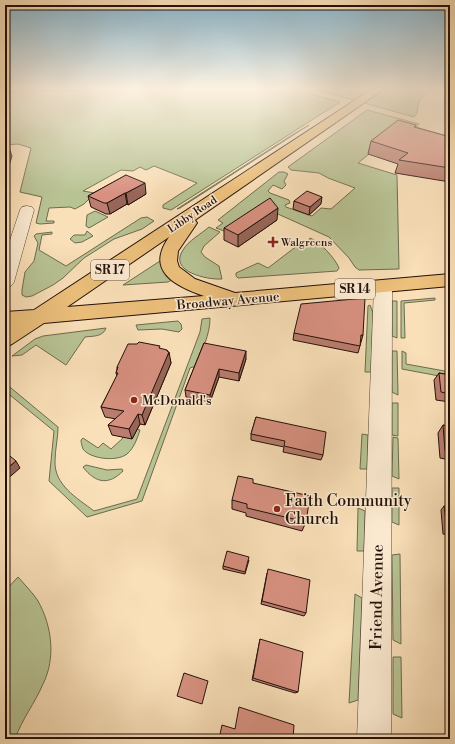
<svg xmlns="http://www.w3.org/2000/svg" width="455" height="744" viewBox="0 0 455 744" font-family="'Libre Bodoni',serif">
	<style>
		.green { fill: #b8c394; stroke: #6e6a4e }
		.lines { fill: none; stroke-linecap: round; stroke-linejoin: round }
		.minor-casing { stroke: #594435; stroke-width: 1 }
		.primary-casing { stroke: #231009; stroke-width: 2 }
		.minor { fill: #fcebd2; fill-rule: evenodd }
		.primary { fill: #edc07c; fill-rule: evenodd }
		.rail-casing { stroke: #231009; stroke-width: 2.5 }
		.rail { stroke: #fcebd2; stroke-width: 1.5; stroke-dasharray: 5; stroke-linecap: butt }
		.wall { fill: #ba7d6f; stroke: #231009 }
		.shaded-wall { fill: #97665a; stroke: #231009 }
		.building { fill: #d89181; stroke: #231009 }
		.poi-dot { fill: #8f2418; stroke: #fcebd2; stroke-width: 1.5 }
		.labels { text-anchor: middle; stroke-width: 3; stroke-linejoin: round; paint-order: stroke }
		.far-street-label { font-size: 11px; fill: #231009; stroke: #fcebd2 }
		.far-poi-label { font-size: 11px; fill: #231009; stroke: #fcebd2; text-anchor: start }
		.shield { fill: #fcebd2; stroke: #645245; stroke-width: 1 }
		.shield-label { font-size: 12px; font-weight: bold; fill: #231009 }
		.street-label { font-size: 13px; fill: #231009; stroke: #fcebd2 }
		.poi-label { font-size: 13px; fill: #231009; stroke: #fcebd2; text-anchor: start }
		.near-poi-label { font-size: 16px; fill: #231009; stroke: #fcebd2; text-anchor: start }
		.near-street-label { font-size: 16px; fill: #231009; stroke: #fcebd2 }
	</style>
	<rect width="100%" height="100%" fill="#fae0b9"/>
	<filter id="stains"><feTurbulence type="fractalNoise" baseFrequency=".005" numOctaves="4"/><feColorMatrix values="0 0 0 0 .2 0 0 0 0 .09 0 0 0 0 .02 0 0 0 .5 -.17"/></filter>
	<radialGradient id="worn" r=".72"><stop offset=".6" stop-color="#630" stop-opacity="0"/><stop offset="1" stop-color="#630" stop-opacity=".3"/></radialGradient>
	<g class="green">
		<path d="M153,89H258L259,91L291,89L340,102L171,210L163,208V205L197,183L154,166L146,170L140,167L133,171L121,170L83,191L95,193L84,204L75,209L70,207L49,208L46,221H54V223L40,224L36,223L42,197L20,192L31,148L18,144L5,145V92Z"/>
		<path d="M314,89H433L419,100L417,113L414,117Z"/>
		<path d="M367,110L419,124L408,134L397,131L358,163L397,175L399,269L359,270L355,267L349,258L329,237L269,210L254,212L224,231L216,228L223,223L218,220L279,172H284L288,174L284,181L286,185L282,189L273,185L268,191L270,193L289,200L290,203L285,205L286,207L312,216L321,208L331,209L355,188L328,178L319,173L291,170L288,167Z"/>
		<path d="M309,125L180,208L177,209L292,135Z"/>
		<path d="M95,211L108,217L89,228L86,226L87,215Z"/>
		<path d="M147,217L154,221L142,229L114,239L84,258L63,278L53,285L32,296L26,297L22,295V290L25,272L34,261L38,243L34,236L36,234L52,232V234L42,235L39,250L66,266L141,218Z"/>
		<path d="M209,227L220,232L204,246L201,252L205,257L219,266L222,279C208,280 168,272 183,250C188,241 201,234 209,227Z"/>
		<path d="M87,231L93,236L82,242L75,243L70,239L74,235H85Z"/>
		<path d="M310,238C320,242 335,258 339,268L337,271L238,278L236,276V273L258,263L268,268L302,242L305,245L311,243L309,240Z"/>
		<path d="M160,261L162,268L172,280L168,282L123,285Z"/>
		<path d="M435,298V300L404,303L405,338H401V301Z"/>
		<path d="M392,301H397V338L392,336Z"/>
		<path d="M370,305L373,313L371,372H365L368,306Z"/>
		<path d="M210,318C210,335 202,350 196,366L190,368L142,501L87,517L49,481L54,431L5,391V383L58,427C58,438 55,450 55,461C54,485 77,498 94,511L137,499L200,332L202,319Z"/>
		<path d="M178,321L181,324L182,329L179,332L162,329L138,330L136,325Z"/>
		<path d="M106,328C103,337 93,336 85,337L66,365L36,345L22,355L12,356L35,339L43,336Z"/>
		<path d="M392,351H397L398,395L392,392Z"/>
		<path d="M402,351L406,353V364L450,372V378L402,369Z"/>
		<path d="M392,403H398V436L392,435Z"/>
		<path d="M130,428L140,430C137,439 134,448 127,454C117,462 90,459 83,449C82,446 81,443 81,440L83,438L98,448L103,443L111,449L123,438L121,436Z"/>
		<path d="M362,434L368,435L367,469H360Z"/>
		<path d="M393,437L398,438L399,479L392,476Z"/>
		<path d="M86,465L107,470L122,469L123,471C109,485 96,484 83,467Z"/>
		<path d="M392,488H399V525L392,522Z"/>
		<path d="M358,508L365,511L364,551H357Z"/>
		<path d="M400,554L401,644L393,640L392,555Z"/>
		<path d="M18,577C25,585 33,593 38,601C52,626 56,658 43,684C35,703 22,719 15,739H5V591Z"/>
		<path d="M355,594L362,598L358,700L349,703Z"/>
		<path d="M393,657H401L402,718L393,714Z"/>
	</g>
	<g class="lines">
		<defs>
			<g id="minor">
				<path d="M27,206L32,207L34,210L14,282L11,286L5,288V255L20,210L22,207Z"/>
				<path d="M383,280L389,282L392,286L391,739H357L374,286L377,282Z"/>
			</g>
			<path id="primary" d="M372,89H384L195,220L197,223L178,251L177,261L179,267L195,279L235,293L450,274V286L44,323L12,344L5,347V329L10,326H5V312L34,310ZM169,237C145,271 175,286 204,296L67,307Z"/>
		</defs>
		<use href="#minor" class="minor-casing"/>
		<use href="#primary" class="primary-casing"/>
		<use href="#minor" class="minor"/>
		<use href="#primary" class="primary"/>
		<defs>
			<path id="rail" d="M5,91L89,89"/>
		</defs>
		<use href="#rail" class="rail-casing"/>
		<use href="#rail" class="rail"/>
	</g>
	<g class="wall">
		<path d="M416,125L415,127L450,137V182L395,173L398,164L368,154L371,141Z"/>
		<path d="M126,175L146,194L128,205L127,204L110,214H106L91,207L88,196Z"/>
		<path d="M294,201L321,204L309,215L293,209Z"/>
		<path d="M277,220L238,247L224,240V228Z"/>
		<path d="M294,333L363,335L358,353L293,340Z"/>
		<path d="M204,343L246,359L239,381L219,377L210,402L186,397L185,390Z"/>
		<path d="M161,349L168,352L171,363L145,425L140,424L132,439L112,435L108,425L116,419L105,417L101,407L117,376L116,373L117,369V367Z"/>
		<path d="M439,373L450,375V402L436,400L434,380Z"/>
		<path d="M256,417L323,455L321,460L283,452L284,447L251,440V434Z"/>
		<path d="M443,425L450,427V460L440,458L438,433Z"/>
		<path d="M253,483L306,522L302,531L246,516V513L232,509V500Z"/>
		<path d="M444,506L450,507V535L443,534L441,510Z"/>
		<path d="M249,560L245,574L223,569V566Z"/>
		<path d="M450,562V597H449L446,565Z"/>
		<path d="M267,573L306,613L304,616L261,604Z"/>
		<path d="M260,639L298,692L295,693L252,680Z"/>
	</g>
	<g class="shaded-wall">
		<path d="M8,145L12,156L5,178V154Z"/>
		<path d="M145,183L146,194L128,205L126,193Z"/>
		<path d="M125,193L127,204L110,214L107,203Z"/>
		<path d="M322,197L321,204L309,215L310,207Z"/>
		<path d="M278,208L277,220L238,247V235Z"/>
		<path d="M167,350L168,355L169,352L171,363L145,425L142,415Z"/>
		<path d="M246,351V359L239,381V373Z"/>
		<path d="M219,369V377L210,402V395Z"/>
		<path d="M138,414L140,424L132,439L129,429Z"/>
		<path d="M16,461L20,468L5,481V470Z"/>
	</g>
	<g class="building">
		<path d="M398,120L416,125L414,127L450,137V168L399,160L408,153L371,141Z"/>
		<path d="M5,145H8L5,154Z"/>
		<path d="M126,175L145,183L126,193H125L107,203H104L88,196Z"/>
		<path d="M307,191L322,197L310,207L294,201Z"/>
		<path d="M270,198L278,208L238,235L224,228Z"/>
		<path d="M365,298L363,335H361L360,346L294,333L301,304Z"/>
		<path d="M139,342L160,346L159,348L167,350V351L169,352L142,415L138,414L129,429L108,425L124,411L101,407L118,373H116L118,367H117L128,344H137Z"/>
		<path d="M204,343L246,351L239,373L219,369L210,395L185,390Z"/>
		<path d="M439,373L450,375V394L441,392Z"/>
		<path d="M256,417L326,432L323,455L284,446L285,441L251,434Z"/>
		<path d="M443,425L450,427V452L445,451Z"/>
		<path d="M5,452L16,461L5,470Z"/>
		<path d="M238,476L253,479V483L310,496L306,522L247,508V504L232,500Z"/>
		<path d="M444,506L450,507V531L447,530Z"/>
		<path d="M227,551L249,557L245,572L223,566Z"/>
		<path d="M268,569L310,580L306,613L262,601Z"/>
		<path d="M260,639L303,652L298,692L253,678Z"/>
		<path d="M184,673L208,681L202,704L177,696Z"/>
		<path d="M239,707L294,725L293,739H219L222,725L235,729Z"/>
	</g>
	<linearGradient id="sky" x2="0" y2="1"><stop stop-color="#8ab8d0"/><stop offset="0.46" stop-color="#fdf1e0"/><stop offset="1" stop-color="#fdf1e0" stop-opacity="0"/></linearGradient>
	<rect width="455" height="193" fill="url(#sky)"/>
	<g class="poi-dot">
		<path d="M271 236h4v4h4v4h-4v4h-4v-4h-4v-4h4z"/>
		<circle cx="134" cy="400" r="4"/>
		<circle cx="277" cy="509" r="4"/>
	</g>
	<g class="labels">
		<g class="far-street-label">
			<text transform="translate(192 214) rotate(-34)" y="4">Libby Road</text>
		</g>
		<g class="far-poi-label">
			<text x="281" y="246">Walgreens</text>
		</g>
		<g class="shield">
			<rect x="91" y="260" width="38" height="20" rx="3"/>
			<rect x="335" y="279" width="40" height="20" rx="3"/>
		</g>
		<g class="shield-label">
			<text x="110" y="274">SR 17</text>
			<text x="355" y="293">SR 14</text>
		</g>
		<g class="street-label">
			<text transform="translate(228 300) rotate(-5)" y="5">Broadway Avenue</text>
		</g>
		<g class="poi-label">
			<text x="142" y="405">McDonald's</text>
		</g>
		<g class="near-poi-label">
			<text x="285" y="506">Faith Community<tspan x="285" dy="18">Church</tspan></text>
		</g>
		<g class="near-street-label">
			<text transform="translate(376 597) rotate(-89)" y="6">Friend Avenue</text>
		</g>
	</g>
	<rect width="455" height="744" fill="none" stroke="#fae0b9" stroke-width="20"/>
	<rect x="6" y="6" width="443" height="732" fill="none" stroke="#231009" stroke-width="2"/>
	<rect x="10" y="10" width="435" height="724" fill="none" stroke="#231009"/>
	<rect width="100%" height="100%" filter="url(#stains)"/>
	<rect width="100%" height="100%" fill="url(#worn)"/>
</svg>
